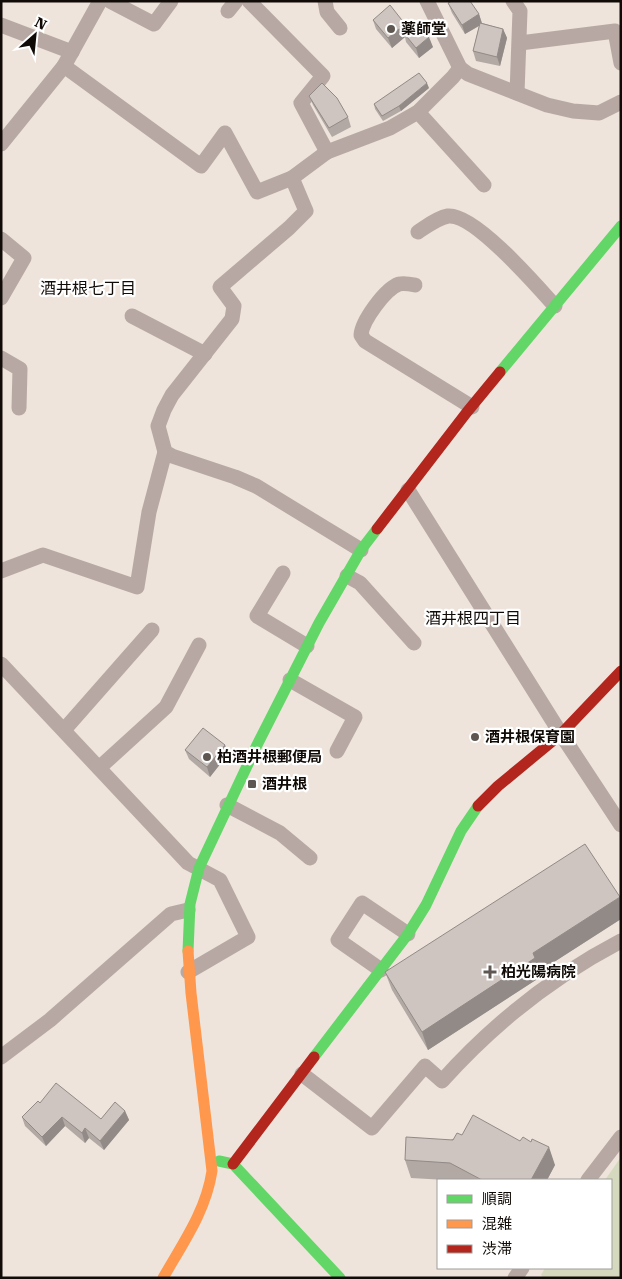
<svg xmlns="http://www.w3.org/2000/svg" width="622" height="1279" font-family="'Roboto Serif','Noto Sans JP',serif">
<rect width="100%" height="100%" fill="#eee4db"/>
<!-- green -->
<polygon fill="#d5dabf" points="621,1157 621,1278 544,1278 541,1275 545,1268 611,1268 611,1180 605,1180"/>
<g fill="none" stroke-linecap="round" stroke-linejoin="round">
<!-- street -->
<g stroke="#b7a8a4" stroke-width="15">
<polyline points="110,1 154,24 171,1"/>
<polyline points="249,1 323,76 301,103 327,152"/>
<polyline points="325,1 327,12 340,28"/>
<polyline points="427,1 460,68 468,74 547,105 573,111 599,113 621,102"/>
<polyline points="513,1 520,11 517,93"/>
<polyline points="228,11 236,1"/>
<polyline points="1,25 72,52"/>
<polyline points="520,43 615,31 621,63"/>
<polyline points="64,66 201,166 225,133 257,192 292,178 327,152 390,128 418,112 453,77 460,68"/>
<polyline points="418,112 484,185"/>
<polyline points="1,144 64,66 100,1"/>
<polyline points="292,178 306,211 289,228 220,287 234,306 232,319 172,395 164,410 158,426 165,452 172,456 235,477 256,486 361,550"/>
<path d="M418,232c9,-6 19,-14 30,-16 26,-3 89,70 107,90"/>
<polyline points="1,239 24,258 1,298"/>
<path d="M415,285c-5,-1 -11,-2 -16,-1 -14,5 -37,37 -38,51l4,6 107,66"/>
<polyline points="132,316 205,354"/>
<polyline points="1,358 20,369 19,408"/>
<polyline points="408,490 561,734 621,825"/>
<polyline points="1,571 43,555 137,587 149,512 165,452"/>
<polyline points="283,573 257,616 307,646"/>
<polyline points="347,576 360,583 414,643"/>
<polyline points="1,664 188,863 220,880 248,937 188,972"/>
<polyline points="290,680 355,717 337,751"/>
<polyline points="64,730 152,630"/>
<polyline points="99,768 166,707 199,645"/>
<polyline points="227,805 280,833 310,858"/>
<polyline points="381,970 338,940 362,903 408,934"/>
<polyline points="1,1057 50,1020 171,914 188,910"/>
<path d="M302,1074l70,54 53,-62 17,15c51,-57 110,-104 179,-140"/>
<polyline points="588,1180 621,1137"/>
<polyline points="515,1278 522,1268"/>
</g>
<!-- fast -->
<g stroke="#63d668" stroke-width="11">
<polyline points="500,372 621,226"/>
<polyline points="188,951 190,904 199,868 256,747 319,623 361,550 377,529"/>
<polyline points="314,1057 408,934 426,905 461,831 478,806"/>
<polyline points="219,1161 233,1164 340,1278"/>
</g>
<!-- slow -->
<path stroke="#ff974d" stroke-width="11" d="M163,1278c20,-35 43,-67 49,-107l-21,-178 -3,-42"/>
<!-- jam -->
<g stroke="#b3261e" stroke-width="11">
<polyline points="377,529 467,412 500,372"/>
<polyline points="478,806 498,786 561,734 621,671"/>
<polyline points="233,1164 314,1057"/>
</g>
</g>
<!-- wall -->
<g fill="#b2a9a5">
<polygon points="448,3 479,14 482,23 503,29 507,38 500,66 476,61 473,51 479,26 465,34 452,13"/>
<polygon points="373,20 405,24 407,29 433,47 419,58 406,42 405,37 392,48 376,29"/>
<polygon points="429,88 401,111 383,121 375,109 374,104"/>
<polygon points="309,96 348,117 351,127 332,137 313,105"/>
<polygon points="225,745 228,754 210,777 189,759 185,750"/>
<polygon points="621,899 621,919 540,971 542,976 428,1050 392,990 385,972"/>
<polygon points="40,1103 101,1119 125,1111 129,1120 104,1150 89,1138 85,1143 65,1126 46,1146 25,1126 22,1117"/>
<polygon points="462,1135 555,1165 547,1180 446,1180 411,1178 405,1160"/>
</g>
<!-- shaded-wall -->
<g fill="#918a86">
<polygon points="479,14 482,24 465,34 462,25"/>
<polygon points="405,24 409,33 403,32 405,37 392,48 388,38"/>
<polygon points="503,29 507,38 500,66 497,57"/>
<polygon points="429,37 433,47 419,58 416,48"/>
<polygon points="427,83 429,88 401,111 399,106"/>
<polygon points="225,745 228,754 210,777 207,767"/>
<polygon points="620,897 621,919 540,971 542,976 428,1050 422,1032 533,953"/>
<polygon points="125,1111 129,1120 104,1150 100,1141"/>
<polygon points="62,1117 65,1126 46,1146 42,1137"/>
<polygon points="85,1128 89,1138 85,1143 82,1133"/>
<polygon points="549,1147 555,1165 547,1180 531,1180"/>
</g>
<!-- building -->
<g fill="#cfc5c0" stroke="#918a86">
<polygon points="452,1 470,1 479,14 462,25 448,3"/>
<polygon points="390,5 405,24 388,38 373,20"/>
<polygon points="417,22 429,37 416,48 403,32"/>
<polygon points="480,23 503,29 497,57 473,51"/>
<polygon points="419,73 427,83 399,106 382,116 374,104"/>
<polygon points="322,83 337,98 348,117 329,128 309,96"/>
<polygon points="203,728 225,745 207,767 185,750"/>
<polygon points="585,844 620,897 533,953 535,958 422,1032 385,972"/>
<polygon points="56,1083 101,1119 115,1102 125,1111 100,1141 85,1128 82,1133 62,1117 42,1137 22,1117 38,1101 40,1103"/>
<polygon points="473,1115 520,1141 523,1137 531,1142 532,1139 549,1147 531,1180 482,1180 450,1163 405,1160 406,1137 453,1140 457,1133 462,1135"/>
</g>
<!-- markers -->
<g fill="#5e5751" stroke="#fff" stroke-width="2">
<circle cx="391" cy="29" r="5"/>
<circle cx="475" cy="737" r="5"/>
<circle cx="207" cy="757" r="5"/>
<rect x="247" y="779" width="10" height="10" rx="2.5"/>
<path d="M487.5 964.5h5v5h5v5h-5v5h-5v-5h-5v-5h5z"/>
</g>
<g text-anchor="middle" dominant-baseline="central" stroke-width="4.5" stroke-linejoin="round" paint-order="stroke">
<!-- poi labels -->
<g font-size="15" font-weight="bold" fill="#100b06" stroke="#fff" text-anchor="start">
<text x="401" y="29">薬師堂</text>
<text x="485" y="737">酒井根保育園</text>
<text x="217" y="757">柏酒井根郵便局</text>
<text x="262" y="784">酒井根</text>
<text x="501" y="972">柏光陽病院</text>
</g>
<!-- neighbourhood labels -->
<g font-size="16" fill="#100b06" stroke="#fff">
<text x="88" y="288">酒井根七丁目</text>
<text x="473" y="618">酒井根四丁目</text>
</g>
</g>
<!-- border -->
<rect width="622" height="1279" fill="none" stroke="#100b06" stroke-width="5"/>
<!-- legend -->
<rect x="437" y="1179" width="175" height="90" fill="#ffffff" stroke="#9f9d9b"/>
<rect x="447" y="1195" width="25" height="8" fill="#63d668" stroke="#9f9d9b"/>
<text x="482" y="1204" font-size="15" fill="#100b06">順調</text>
<rect x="447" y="1220" width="25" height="8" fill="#ff974d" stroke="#9f9d9b"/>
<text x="482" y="1229" font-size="15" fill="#100b06">混雑</text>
<rect x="447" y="1245" width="25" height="8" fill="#b3261e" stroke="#9f9d9b"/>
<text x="482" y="1254" font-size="15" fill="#100b06">渋滞</text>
<!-- north arrow -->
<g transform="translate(35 35) rotate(27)" stroke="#ffffff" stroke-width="4" paint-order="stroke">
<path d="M0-4L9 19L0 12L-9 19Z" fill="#100b06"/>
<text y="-8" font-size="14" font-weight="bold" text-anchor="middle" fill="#100b06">N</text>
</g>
</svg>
